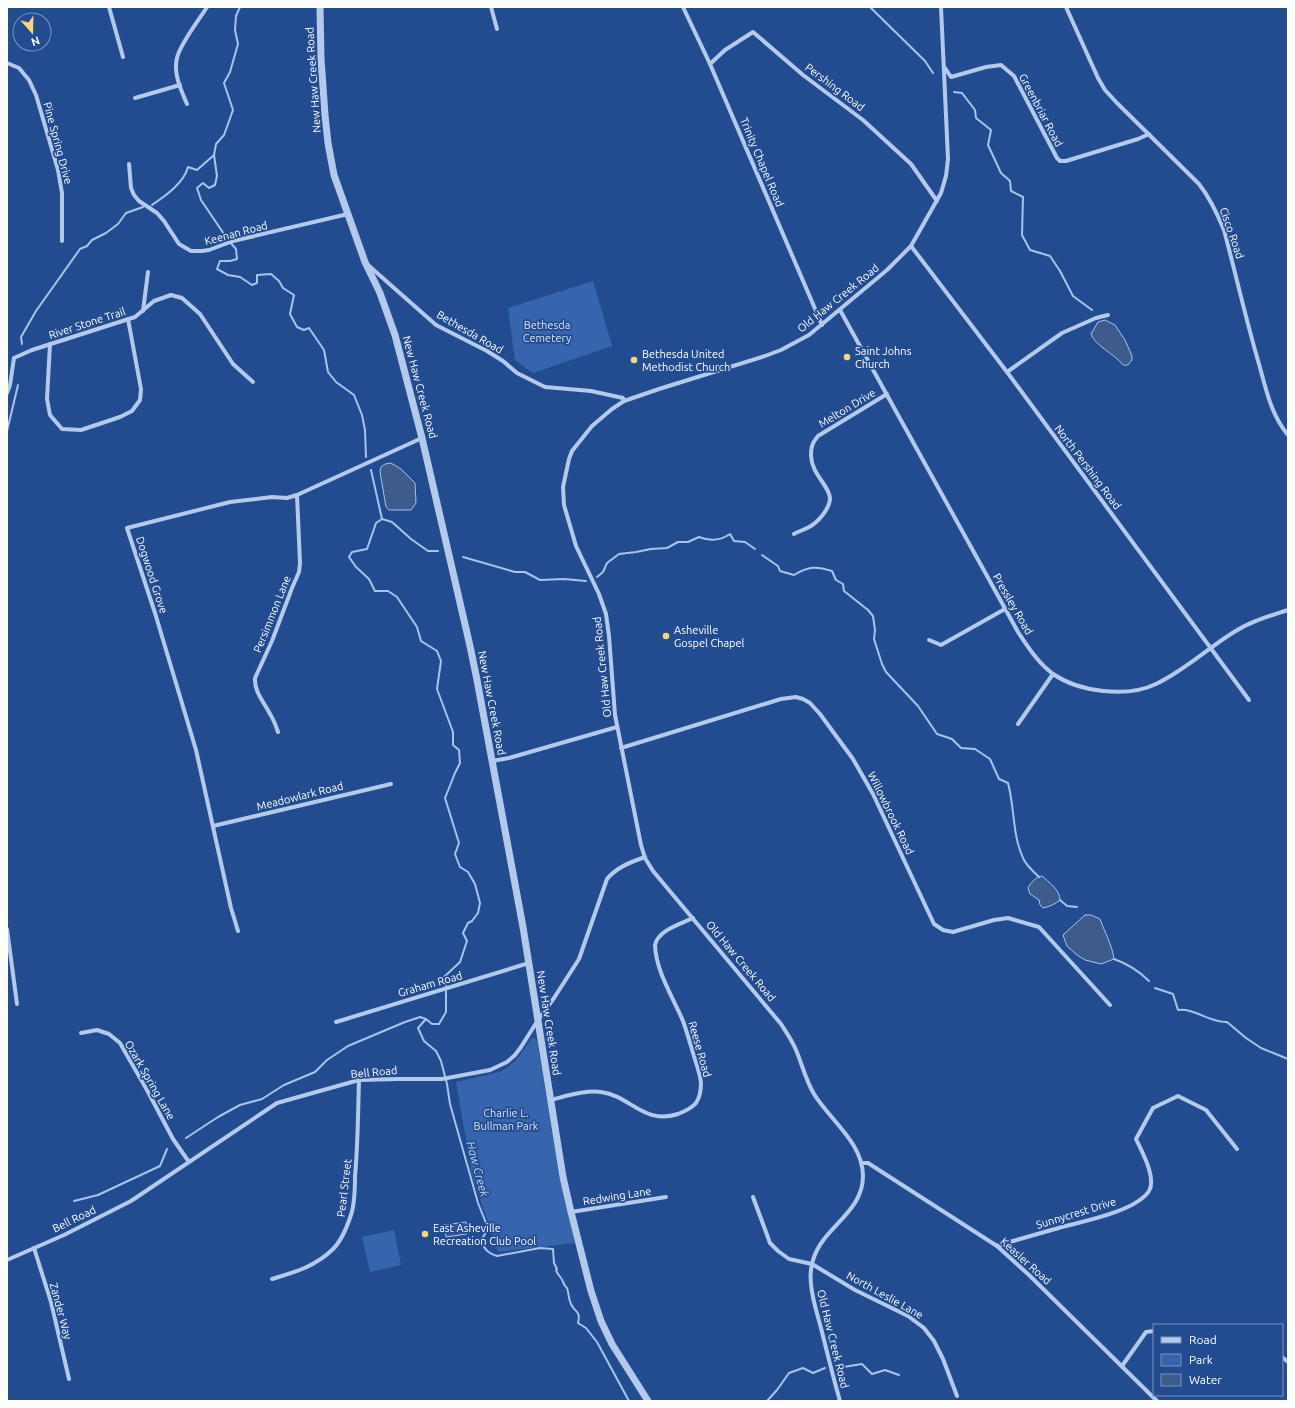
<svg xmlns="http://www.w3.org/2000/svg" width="1295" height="1408" font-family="Ubuntu,sans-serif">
<rect width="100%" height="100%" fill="#234c90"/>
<!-- green -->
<g fill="#3665ad">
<polygon points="593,281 612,346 533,373 515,360 508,308"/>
<path d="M534,1037l3,4 22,134 16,68 -77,9 -26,-77 -16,-93 44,-10c15,-8 22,-19 31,-33z"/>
<polygon points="394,1230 401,1265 370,1272 362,1237"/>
</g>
<!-- water -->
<g fill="#3d5b8c" stroke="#a7c4ed">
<path d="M1105,320l10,5 10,15 7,16v4l-4,5h-5c-8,-11 -28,-19 -32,-31l7,-12z"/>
<polygon points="391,463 401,469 415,483 416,503 411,510 389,510 386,507 380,472 381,467 385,464"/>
<path d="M1042,876c7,6 18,14 18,24 -4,4 -12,7 -17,8l-3,-3 -1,-5 -9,-6 -2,-6c2,-5 8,-11 14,-12z"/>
<path d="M1085,915h6l9,4c5,14 12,26 14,40l-13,5 -16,-4 -8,-5 -10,-9 -4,-11z"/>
<polygon points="466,1222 467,1234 446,1237 444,1225"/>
</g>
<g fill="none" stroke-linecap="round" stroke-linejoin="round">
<!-- stream -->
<g stroke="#a7c4ed" stroke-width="2">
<polyline points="240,7 236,16 235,30 238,44 230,72 224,83 233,110 224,135 216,144 214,155 217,176 215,185 209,188 203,183 197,188 201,200 228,240 236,249 237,259 230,261 220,261 217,269 228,275 240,277 252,285 257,283 257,275 271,274 279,281 283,288 294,295 290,314 297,327 304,330 309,328 324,350 328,372 336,382 354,395 362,415 365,430 366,457"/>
<polyline points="870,7 925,61 933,73"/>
<polyline points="954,92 962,93 975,110 976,118 991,130 988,145 1001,173 1010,181 1011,191 1023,197 1022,235 1030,250 1050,256 1060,271 1073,296 1092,310"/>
<path d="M152,205c13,-9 32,-22 36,-38l9,3 17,-15"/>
<polyline points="22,344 21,337 36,311 80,249 87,246 92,240 106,233 118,224 126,213 143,207"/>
<polyline points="7,431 18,385"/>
<polyline points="371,470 382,519"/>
<polyline points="382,519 392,522 411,539 428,551 438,551"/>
<path d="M762,555l16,11 2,5 14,4c15,-9 22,-9 38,-4l4,9 7,4 1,7 24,19 5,6 2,14 -1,9 8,25 4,8 32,34 19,28 15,5 9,9 14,1 15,10 9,20 9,4c7,26 4,53 16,77 3,6 10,12 15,17"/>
<polyline points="463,557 515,572 525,572 540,580 564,579 586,581"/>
<path d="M597,577l6,-5 4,-9 12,-9 17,-2 15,-3 16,-1 11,-6h10l11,-5c10,4 21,4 31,-3l4,7 11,1 10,7"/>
<polyline points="1060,900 1067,906 1077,907"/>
<path d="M1114,959c14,5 25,12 35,22"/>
<path d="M1155,988l18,6 5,16c17,-2 32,13 49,12l19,16 15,10 27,11"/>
<path d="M426,1019l-8,9 6,13 12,10 5,10 6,23 3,20 28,99 10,25 -7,13c4,9 7,12 16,15l43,-8 13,1 1,14 3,6 -1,1c1,4 3,5 5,8 3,4 2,7 6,10 2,5 1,10 4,16 4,9 10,6 7,19l8,5 11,14 32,59"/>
<polyline points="186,1138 218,1117 240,1105 262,1099 284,1085 315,1072 327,1060 348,1046 405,1022 420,1017 426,1019 432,1024 439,1024 446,1012 446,986 444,977 460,962 467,941 463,933 468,923 472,921 478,913 480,903 475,884 468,872 460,867 455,854 459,843 445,798 455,773 460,763 459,750 453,745 453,732 437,689 441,661 437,651 421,641 417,627 397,597 388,591 375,591 369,579 356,567 349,557 352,552 367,549 376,523 382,519"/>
<polyline points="74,1201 98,1195 160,1166 167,1149"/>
<polyline points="837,1368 862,1364 872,1374 885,1370 899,1375"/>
<polyline points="767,1401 777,1390 789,1373 803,1368 813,1373 825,1368"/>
</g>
<!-- minor -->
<g stroke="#b3caec" stroke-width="4">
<polyline points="109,7 123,57"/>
<polyline points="491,7 497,29"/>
<polyline points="683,7 710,64 822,325"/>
<path d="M1066,7l32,71 7,12 12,13 82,81c11,14 18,29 25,46 12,45 22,90 35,134 7,25 12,51 29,71"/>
<polyline points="7,63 19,68 29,80 36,95 58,170 62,193 62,241"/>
<polyline points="710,64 725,50 753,32 803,75 863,120 911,164 937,201"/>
<polyline points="945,68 951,77 986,67 1001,65 1014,76 1057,158 1060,161 1066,161 1138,139 1149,134"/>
<polyline points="135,98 180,85"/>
<path d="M187,104c-6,-14 -14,-31 -10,-46 3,-14 22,-38 30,-51"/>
<polyline points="129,164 131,188 134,195 139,201 157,213 164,221 179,244 191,251 202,251 209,250 233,241 348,214"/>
<polyline points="911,246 1007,372 1249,700"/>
<polyline points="368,265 436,325 487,351 503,361 517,373 545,387 591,391 623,398 624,401"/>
<path d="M840,310l178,322c10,15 20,31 35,42 26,18 74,24 103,10 28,-13 52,-36 78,-52 17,-11 36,-16 54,-22"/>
<polyline points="143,311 148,272"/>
<polyline points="50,344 47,399 50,415 62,429 81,430 120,417 132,411 140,400 141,389 128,319"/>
<polyline points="1007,372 1062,333 1096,318 1108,315"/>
<polyline points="7,393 10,385 14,358 32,350 135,317 154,301 171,295 182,298 200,314 233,364 253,382"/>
<path d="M794,534c5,-3 12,-5 17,-8 8,-5 19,-18 19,-28 -1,-13 -18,-23 -19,-42 0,-9 1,-13 7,-20l69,-42"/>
<polyline points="929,640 941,645 1005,609"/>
<polyline points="1018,724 1053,674"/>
<path d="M278,732c-2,-6 -4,-12 -8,-18 -6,-12 -16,-22 -15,-36l17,-37 20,-53 7,-16 1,-9 -3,-68"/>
<polyline points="621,748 781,699 796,697 803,699 810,703 820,714 853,759 873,794 934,924 943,930 953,932 994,920 1008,918 1039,927 1110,1005"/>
<polyline points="492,761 509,758 617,727"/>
<polyline points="213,826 391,784"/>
<polyline points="7,929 17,1004"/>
<polyline points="238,931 231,908 196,750 155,613 127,528 230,502 272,497 287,498 297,495 422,438"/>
<polyline points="336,1022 529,963"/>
<polyline points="81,1033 97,1030 109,1034 120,1043 147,1090 173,1139 189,1162"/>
<path d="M550,1100c17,-4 35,-10 51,-8 30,4 42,33 77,22 7,-3 13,-5 18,-11 4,-6 5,-14 5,-20 -1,-10 -5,-20 -8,-30 -3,-10 -6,-21 -10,-32 -10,-24 -27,-49 -28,-76 3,-15 26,-21 38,-27"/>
<polyline points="862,1163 868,1163 997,1246 1029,1275 1157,1401"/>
<polyline points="753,1197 770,1243 778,1251 789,1259 812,1264 855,1290 908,1316 924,1328 934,1341 943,1359 957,1396"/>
<polyline points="571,1212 666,1197"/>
<path d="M997,1246c22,-7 44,-13 65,-19 23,-6 74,-16 87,-36 8,-13 -8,-41 -13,-52l17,-31 25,-12 28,14 31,39"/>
<polyline points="34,1248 51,1302 69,1379"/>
<path d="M7,1260l57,-25 67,-34 146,-98 82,-23 39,-1h44l48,-9 17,-8 8,-7 6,-8 17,-27 16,-22 25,-39 28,-80c10,-12 24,-17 38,-22"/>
<path d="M272,1279c23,-7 42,-12 60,-29 9,-8 15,-23 19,-35 4,-12 4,-27 4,-39 3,-32 3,-64 4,-96"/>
<polyline points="1282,1357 1288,1362"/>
<polyline points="1122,1366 1146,1332 1154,1331"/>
<path d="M840,1401c-7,-24 -13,-49 -19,-73 -4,-15 -9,-30 -10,-44 -1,-9 0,-19 3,-27 11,-31 49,-45 49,-81 0,-33 -33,-56 -49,-82 -8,-13 -12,-30 -18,-44 -4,-10 -10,-18 -15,-26l-128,-153 -8,-13 -4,-13 -26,-130 -6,-79 -3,-22 -7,-20 -23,-48 -12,-41 -1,-18 6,-28 3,-8 20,-25 20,-17 12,-8 35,-12 106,-33 16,-6 28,-15 78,-65 24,-24 30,-53 5,-17 2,-17 -7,-152"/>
</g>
<!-- tertiary -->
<polyline stroke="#b3caec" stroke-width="7" points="320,7 321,59 325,115 328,143 334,175 365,262 380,293 395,335 422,438 470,646 477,680 523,927 563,1177 571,1212 591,1291 601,1321 612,1344 648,1401"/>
</g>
<!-- markers -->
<g fill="#f8d976" stroke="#234c90" stroke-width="1.5">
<circle cx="847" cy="357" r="4"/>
<circle cx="634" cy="360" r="4"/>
<circle cx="666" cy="636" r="4"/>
<circle cx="425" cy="1234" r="4"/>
</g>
<g text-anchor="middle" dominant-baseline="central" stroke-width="3.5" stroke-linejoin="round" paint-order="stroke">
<!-- street labels -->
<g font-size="11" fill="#fff" stroke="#234c90">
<text transform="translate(313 80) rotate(-94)">New Haw Creek Road</text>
<text transform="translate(835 87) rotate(37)">Pershing Road</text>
<text transform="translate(1041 110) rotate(62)">Greenbriar Road</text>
<text transform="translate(58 143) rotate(75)">Pine Spring Drive</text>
<text transform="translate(762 162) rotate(67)">Trinity Chapel Road</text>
<text transform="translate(236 233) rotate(-15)">Keenan Road</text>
<text transform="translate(1232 233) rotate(71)">Cisco Road</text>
<text transform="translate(838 298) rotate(-39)">Old Haw Creek Road</text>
<text transform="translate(87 323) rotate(-18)">River Stone Trail</text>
<text transform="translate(470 332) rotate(30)">Bethesda Road</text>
<text transform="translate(420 387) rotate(75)">New Haw Creek Road</text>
<text transform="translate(847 408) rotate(-31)">Melton Drive</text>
<text transform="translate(1088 467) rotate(53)">North Pershing Road</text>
<text transform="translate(152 575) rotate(72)">Dogwood Grove</text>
<text transform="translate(1013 604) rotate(60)">Pressley Road</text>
<text transform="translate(272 614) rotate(-68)">Persimmon Lane</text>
<text transform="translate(602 667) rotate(-96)">Old Haw Creek Road</text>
<text transform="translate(492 703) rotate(79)">New Haw Creek Road</text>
<text transform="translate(300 796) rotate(-14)">Meadowlark Road</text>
<text transform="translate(891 813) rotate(64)">Willowbrook Road</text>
<text transform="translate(741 961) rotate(50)">Old Haw Creek Road</text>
<text transform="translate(430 984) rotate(-16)">Graham Road</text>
<text transform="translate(549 1023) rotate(81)">New Haw Creek Road</text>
<text transform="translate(700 1049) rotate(74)">Reese Road</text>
<text transform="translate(374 1072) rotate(-5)">Bell Road</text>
<text transform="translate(150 1080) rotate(60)">Ozark Spring Lane</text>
<text transform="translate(344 1188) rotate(-83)">Pearl Street</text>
<text transform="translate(617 1196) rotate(-9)">Redwing Lane</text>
<text transform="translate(1076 1213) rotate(-17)">Sunnycrest Drive</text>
<text transform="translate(74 1219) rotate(-26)">Bell Road</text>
<text transform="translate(1026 1261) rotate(42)">Keasler Road</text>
<text transform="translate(885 1295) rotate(29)">North Leslie Lane</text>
<text transform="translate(61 1311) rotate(75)">Zander Way</text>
<text transform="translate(833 1339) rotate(76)">Old Haw Creek Road</text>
</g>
<!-- park labels -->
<g font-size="11" fill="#d8e5f9" stroke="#234c90">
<text x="547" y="325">Bethesda<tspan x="547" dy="13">Cemetery</tspan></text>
<text x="506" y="1113">Charlie L.<tspan x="506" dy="13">Bullman Park</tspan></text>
</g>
<!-- poi labels -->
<g font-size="11" fill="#fff" stroke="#234c90" text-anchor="start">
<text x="855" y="351">Saint Johns<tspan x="855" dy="13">Church</tspan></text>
<text x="642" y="354">Bethesda United<tspan x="642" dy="13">Methodist Church</tspan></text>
<text x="674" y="630">Asheville<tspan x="674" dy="13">Gospel Chapel</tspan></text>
<text x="433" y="1228">East Asheville<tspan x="433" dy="13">Recreation Club Pool</tspan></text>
</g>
<!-- water labels -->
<g font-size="12" font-style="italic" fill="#bfd4f3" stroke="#234c90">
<text transform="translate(478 1169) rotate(75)">Haw Creek</text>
</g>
</g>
<!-- border -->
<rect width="1295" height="1408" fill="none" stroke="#ffffff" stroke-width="16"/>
<!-- legend -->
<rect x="1153" y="1324" width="130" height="72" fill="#234c90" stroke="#7b94bc"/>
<rect x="1161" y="1337" width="20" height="6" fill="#b3caec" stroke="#7b94bc"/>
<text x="1189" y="1344" font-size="12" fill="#ffffff">Road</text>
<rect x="1161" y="1354" width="20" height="12" fill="#3665ad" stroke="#7b94bc"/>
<text x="1189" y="1364" font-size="12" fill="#ffffff">Park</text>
<rect x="1161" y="1374" width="20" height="12" fill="#3d5b8c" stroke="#7b94bc"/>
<text x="1189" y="1384" font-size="12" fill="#ffffff">Water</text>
<!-- north arrow -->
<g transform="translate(32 32) rotate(160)"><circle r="19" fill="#234c90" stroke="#7b94bc"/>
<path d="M0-3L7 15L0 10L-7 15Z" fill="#f8d976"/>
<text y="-6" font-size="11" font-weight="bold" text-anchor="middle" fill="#ffffff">N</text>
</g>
</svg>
